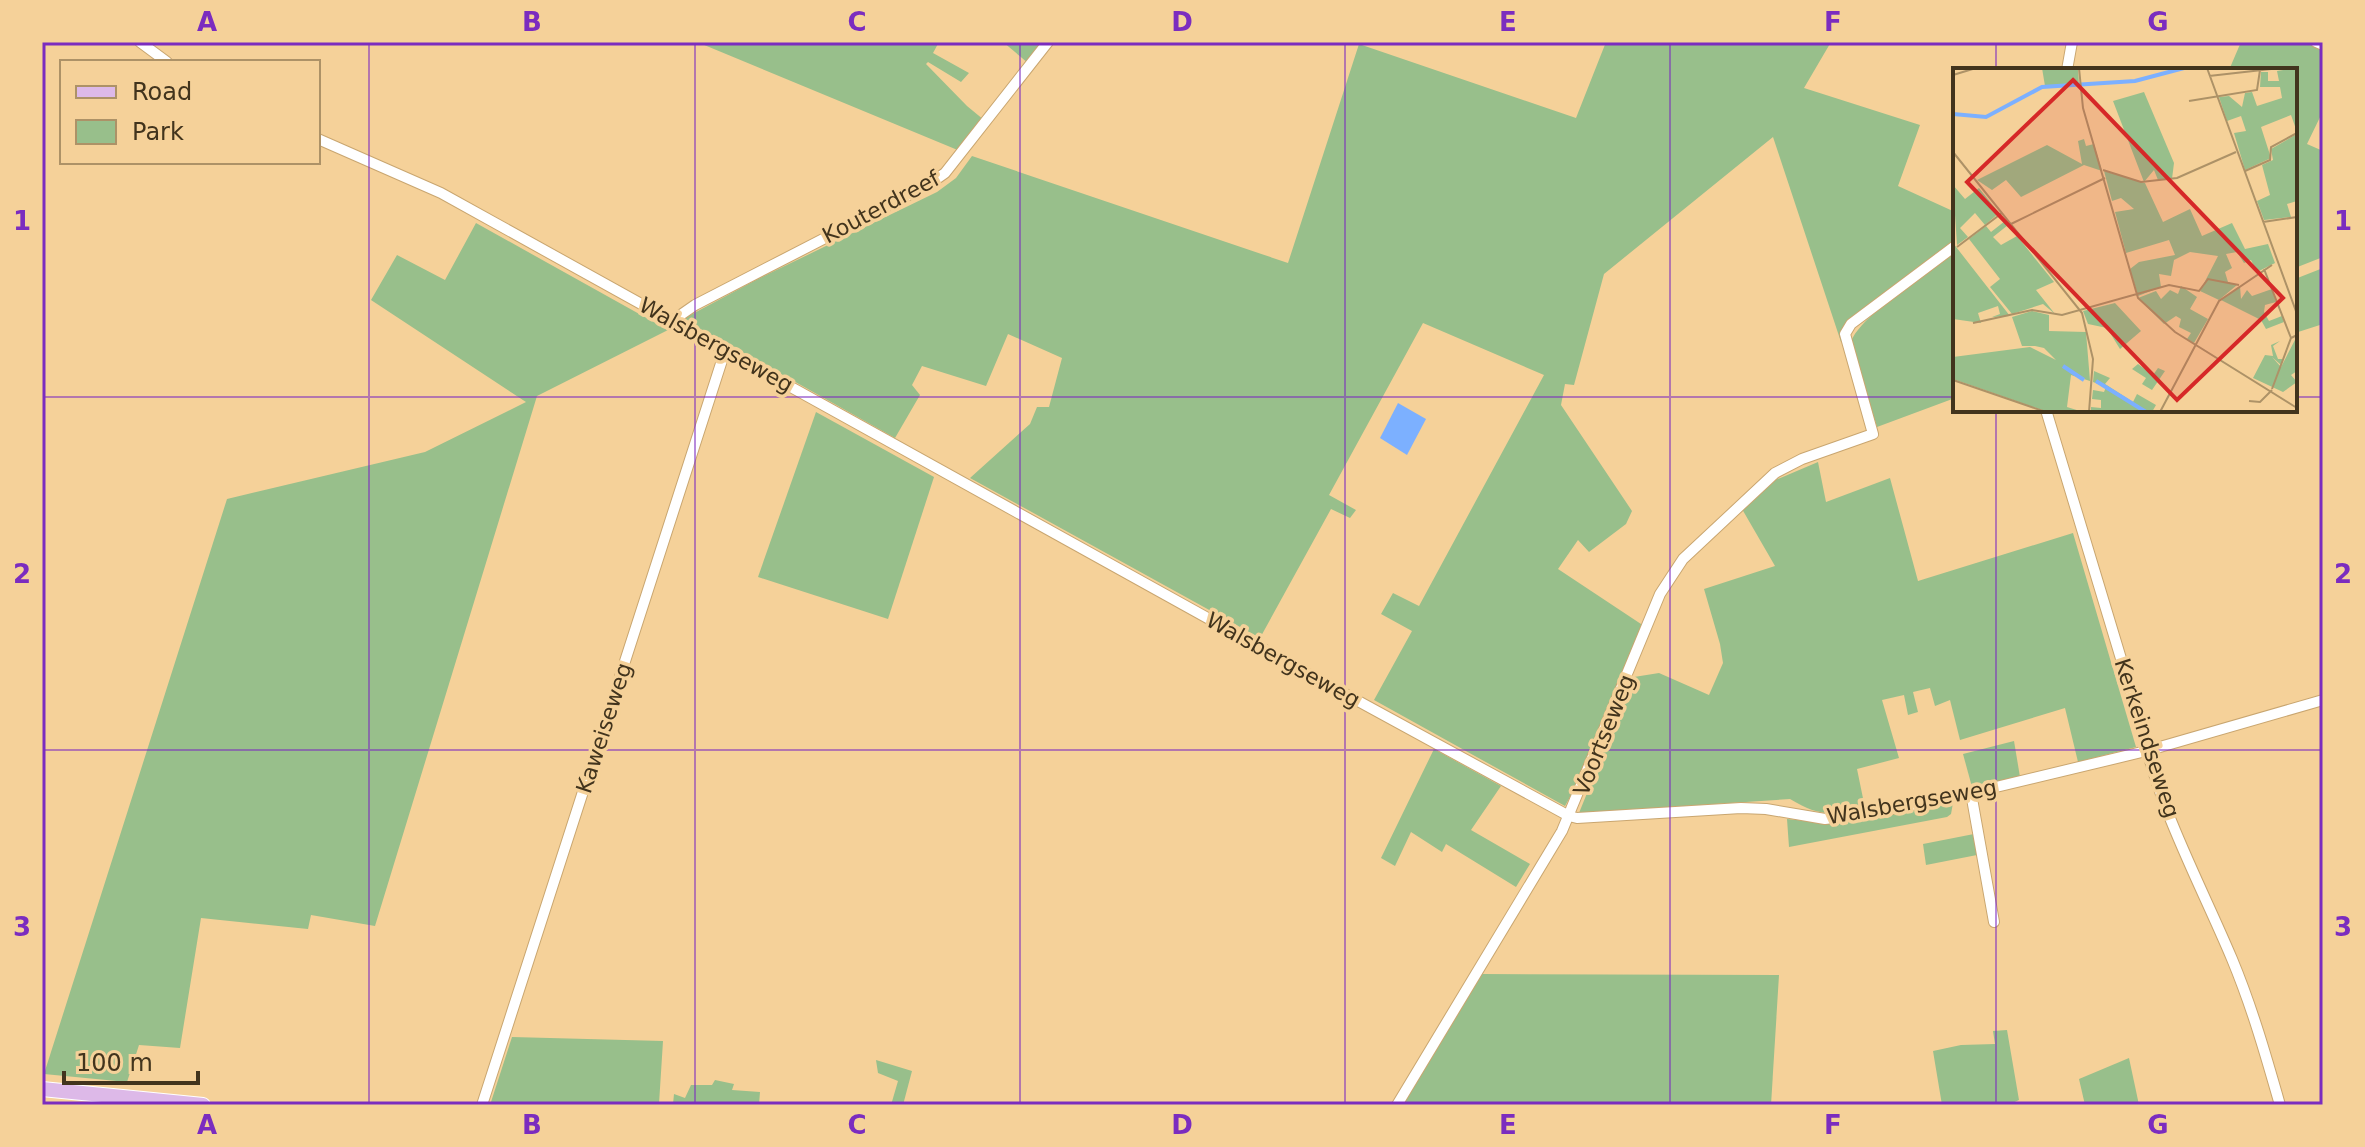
<svg xmlns="http://www.w3.org/2000/svg" width="2365" height="1147" font-family="'DejaVu Sans',sans-serif">
<rect width="100%" height="100%" fill="#f5d199"/>
<!-- green -->
<g fill="#98bf8b">
<polygon points="697,42 939,42 933,53 969,73 961,82 928,62 926,64 967,106 984,120 960,151"/>
<polygon points="1003,42 1044,42 1028,63"/>
<polygon points="1606,42 1831,42 1804,88 1920,125 1898,186 1955,212 1955,241 1843,334 1841,342 1773,137 1604,274 1574,385 1565,384 1561,405 1632,511 1626,524 1589,552 1578,540 1558,569 1644,626 1581,777 1565,806 1374,700 1412,631 1381,614 1393,593 1419,606 1544,375 1423,323 1329,495 1356,510 1350,518 1331,509 1260,638 970,478 1030,424 1037,407 1049,407 1062,358 1008,334 986,386 922,366 912,385 920,395 895,438 683,319 756,280 937,192 956,178 972,156 1288,263 1359,44 1576,118"/>
<polygon points="2241,42 2307,42 2323,49 2323,111 2307,144 2323,151 2323,257 2295,268 2295,70 2229,70"/>
<polygon points="476,223 668,330 537,396 375,926 311,915 308,929 201,918 180,1048 139,1045 127,1082 44,1074 227,499 425,452 526,402 371,300 397,255 445,280"/>
<path d="M1955,252v146l-78,29 -26,-84c4,-23 81,-74 104,-91z"/>
<polygon points="2323,268 2323,324 2295,333 2295,279"/>
<polygon points="816,412 934,477 888,619 758,577"/>
<path d="M1818,462l8,40 64,-24 28,103 155,-48 63,214 -58,15 -13,-54 -105,32 -10,-40 -15,6 -5,-18 -17,4 5,20 -10,3 -4,-20 -22,5 17,58 -42,11 8,39c-34,7 -45,9 -75,-9l-211,14 55,-136 25,-4 50,22 14,-32 -3,-19 -16,-55 71,-23 -33,-57 31,-28z"/>
<polygon points="2014,741 2020,777 1972,787 1963,754"/>
<polygon points="1434,749 1501,786 1471,830 1530,864 1516,887 1446,844 1442,852 1411,832 1395,866 1381,858"/>
<polygon points="1953,803 1951,814 1947,817 1789,847 1787,819 1836,824"/>
<polygon points="1974,834 1977,855 1926,865 1923,844"/>
<polygon points="1482,974 1779,975 1771,1105 1401,1105"/>
<polygon points="2007,1030 2019,1100 2008,1105 1942,1105 1933,1051 1961,1045 1995,1044 1993,1031"/>
<polygon points="512,1037 663,1041 659,1104 673,1104 674,1094 685,1098 691,1085 712,1085 715,1080 734,1084 732,1090 760,1092 759,1105 490,1105"/>
<polygon points="2129,1058 2139,1105 2085,1105 2079,1079"/>
<polygon points="876,1060 912,1071 903,1105 891,1105 898,1081 878,1073"/>
</g>
<!-- water -->
<polygon fill="#7cb0ff" points="1398,403 1426,419 1407,455 1380,438"/>
<g fill="none" stroke-linecap="round" stroke-linejoin="round">
<!-- stream -->
<polyline stroke="#7cb0ff" stroke-width="3" points="42,46 45,42"/>
<!-- minor casing -->
<g stroke="#c9a670" stroke-width="12">
<g id="minor">
<polyline points="140,42 167,62"/>
<polyline points="2316,42 2323,45"/>
<polyline points="2067,70 2072,42"/>
<polyline points="318,139 441,193 1303,671 1569,816 1577,818 1741,808 1766,809 1825,819 1871,813 1971,793 2146,751 2323,700"/>
<polyline points="672,321 695,305 928,185 945,173 1048,42"/>
<path d="M2046,410l95,315c17,82 59,158 91,234 20,48 34,97 48,146"/>
<polyline points="1971,793 1994,922"/>
<polyline points="482,1105 725,351"/>
<polyline points="1397,1105 1562,831 1660,594 1683,559 1775,473 1802,459 1873,434 1845,334 1851,324 1955,246"/>
</g>
</g>
<!-- major casing -->
<g stroke="#fff" stroke-width="16">
<polyline id="major" points="42,1089 203,1105"/>
</g>
<!-- minor -->
<use href="#minor" stroke="#fff" stroke-width="10"/>
<!-- major -->
<use href="#major" stroke="#ddb9e8" stroke-width="14"/>
</g>
<!-- grid -->
<path fill="none" stroke="#7b2cbf" stroke-width="2" stroke-opacity="0.55" d="M369,42v1063M695,42v1063M1020,42v1063M1345,42v1063M1670,42v1063M1996,42v28M42,397h1913M2295,397h28M1996,410v695M42,750h2281"/>
<g text-anchor="middle" dominant-baseline="central" stroke-width="7" stroke-linejoin="round" paint-order="stroke">
<!-- street labels -->
<g font-size="22" fill="#42341d" stroke="#f5d199">
<text transform="translate(881 207) rotate(-28)">Kouterdreef</text>
<text transform="translate(716 345) rotate(29)">Walsbergseweg</text>
<text transform="translate(1283 660) rotate(29)">Walsbergseweg</text>
<text transform="translate(604 728) rotate(-72)">Kaweiseweg</text>
<text transform="translate(1604 735) rotate(-68)">Voortseweg</text>
<text transform="translate(2147 738) rotate(72)">Kerkeindseweg</text>
<text transform="translate(1912 802) rotate(-10)">Walsbergseweg</text>
</g>
</g>
<!-- overview -->
<g transform="translate(1953 68)">
<rect width="344" height="344" fill="#f5d199"/>
<path d="M89,0h36l1,18h-34zM344,0v64l-6,-17 -30,12 10,31 -26,12 -11,-37 12,-2 -5,-15 -14,5 -8,-24 10,-1 13,11 3,-14 7,-1 5,14 25,-8 -2,-11h-20l1,-15h7v9h11l-2,-10zM191,24l30,71 -2,16 -14,1 -4,-10 -10,12 -31,-81zM344,66v67l-10,3 4,13 -27,3 -7,-19 13,-6 -8,-30 11,-5 -2,-11zM131,71l2,7 8,-2 8,27 -18,-6 -63,32 -15,-17 -14,10 -15,-10 70,-35 35,19 -4,-23zM151,103l41,12 18,39 27,-13 12,27 30,-13 13,26 23,-5 7,19 -18,9 -6,-12 -7,3 -7,-11 -11,2 6,14 -7,4 3,10 9,3 -18,15 -19,-9 18,-35 -28,-4 -16,8 -3,16 -12,-2 2,13 -23,9 -8,-27 9,-7 36,-7 -6,-15 -43,13 -11,-41 19,-3 -13,-11 -9,3zM0,117l12,14 14,-11 20,25 -14,12 -10,-12 -15,15 8,9 -11,8zM52,153l3,4 -15,12 8,8 16,-9 37,46 -18,8 19,24 -12,-10 -31,10 -22,-27 10,-8 -31,-40 17,-13 5,6zM0,175l57,73 -18,1 8,-3 -2,-8 -20,7 3,10 -28,-4zM228,218l16,11 -7,12 18,10 -14,24 -7,-4 4,-6 -12,-6 2,-8 -5,-3 -12,8 -26,-26 18,-7 5,8 9,-9 8,4zM287,218l1,13 6,-9 5,6 20,-7 4,13 -11,3 -1,7 5,9 13,-5 2,6 -18,7 -5,-9 -40,-20zM162,235l26,28 -21,18 -13,-21 -19,-4 -5,-13zM79,243l17,4v16l37,1 4,49 -19,-6 -4,32 16,5h-35l-95,-33v-22l77,-10 26,13 -12,-12 -9,-2h-13l-10,-29zM344,268v35l-6,4 6,7 -14,10 -30,-14 12,-23 8,1 -2,-11 9,-4 -7,5 5,13h5l-2,6 -9,-8 9,10zM185,296l15,11 5,-7 7,3 -13,19 -10,-6 4,-6 -14,-9zM141,303l16,7 -5,6 28,18 4,-8 19,11 -4,7h-61v-5l10,1v-8l-9,-1 1,-9 11,2 2,-5 -13,-5z" fill="#98bf8b"/>
<path fill="none" stroke="#7cb0ff" stroke-width="4" d="M0,46l33,3 56,-30 93,-6 49,-13M110,298l21,14M143,313l50,31"/>
<path fill="none" stroke="#ad9267" stroke-width="2" d="M126,0l4,40 55,190 37,34 122,76M254,0l90,246M0,7l23,-7M256,8l71,-8M236,33l68,-11 3,-20M0,84l129,161 11,46 -4,53M150,102l38,12 36,-4 59,-26M292,103l25,-11 1,-13 26,-14M310,154l34,-5M58,156l94,-46M4,179l45,-34M311,201l27,69M20,255l59,-13 30,5 107,-30 30,6 9,-12 31,6M0,312l93,32M319,321l19,-51 6,-3M296,333l11,1 12,-12M207,344l59,-111 53,-36"/>
<path fill="#d62828" fill-opacity="0.15" stroke="#d62828" stroke-width="4" d="M120,12l210,218 -106,102 -210,-218z"/>
<rect width="344" height="344" fill="none" stroke="#42341d" stroke-width="4"/>
</g>
<!-- border -->
<rect width="2365" height="1147" fill="none" stroke="#f5d199" stroke-width="88"/>
<!-- legend -->
<rect x="60" y="60" width="260" height="104" fill="#f5d199" stroke="#ad9267" stroke-width="2"/>
<rect x="76" y="86" width="40" height="12" fill="#ddb9e8" stroke="#ad9267" stroke-width="2"/>
<text x="132" y="100" font-size="24" fill="#42341d">Road</text>
<rect x="76" y="120" width="40" height="24" fill="#98bf8b" stroke="#ad9267" stroke-width="2"/>
<text x="132" y="140" font-size="24" fill="#42341d">Park</text>
<!-- scale -->
<path d="M64 1071v12h134v-12" fill="none" stroke="#42341d" stroke-width="4"/>
<text x="76" y="1071" font-size="24" fill="#42341d" stroke="#f5d199" stroke-width="6" paint-order="stroke">100 m</text>
<rect x="44" y="44" width="2277" height="1059" fill="none" stroke="#7b2cbf" stroke-width="3"/>
<g font-size="26" text-anchor="middle" font-weight="bold" fill="#7b2cbf">
<text x="207" y="31">A</text>
<text x="532" y="31">B</text>
<text x="857" y="31">C</text>
<text x="1182" y="31">D</text>
<text x="1508" y="31">E</text>
<text x="1833" y="31">F</text>
<text x="2158" y="31">G</text>
<text x="22" y="230">1</text>
<text x="2343" y="230">1</text>
<text x="22" y="583">2</text>
<text x="2343" y="583">2</text>
<text x="22" y="936">3</text>
<text x="2343" y="936">3</text>
<text x="207" y="1134">A</text>
<text x="532" y="1134">B</text>
<text x="857" y="1134">C</text>
<text x="1182" y="1134">D</text>
<text x="1508" y="1134">E</text>
<text x="1833" y="1134">F</text>
<text x="2158" y="1134">G</text>
</g>
</svg>
